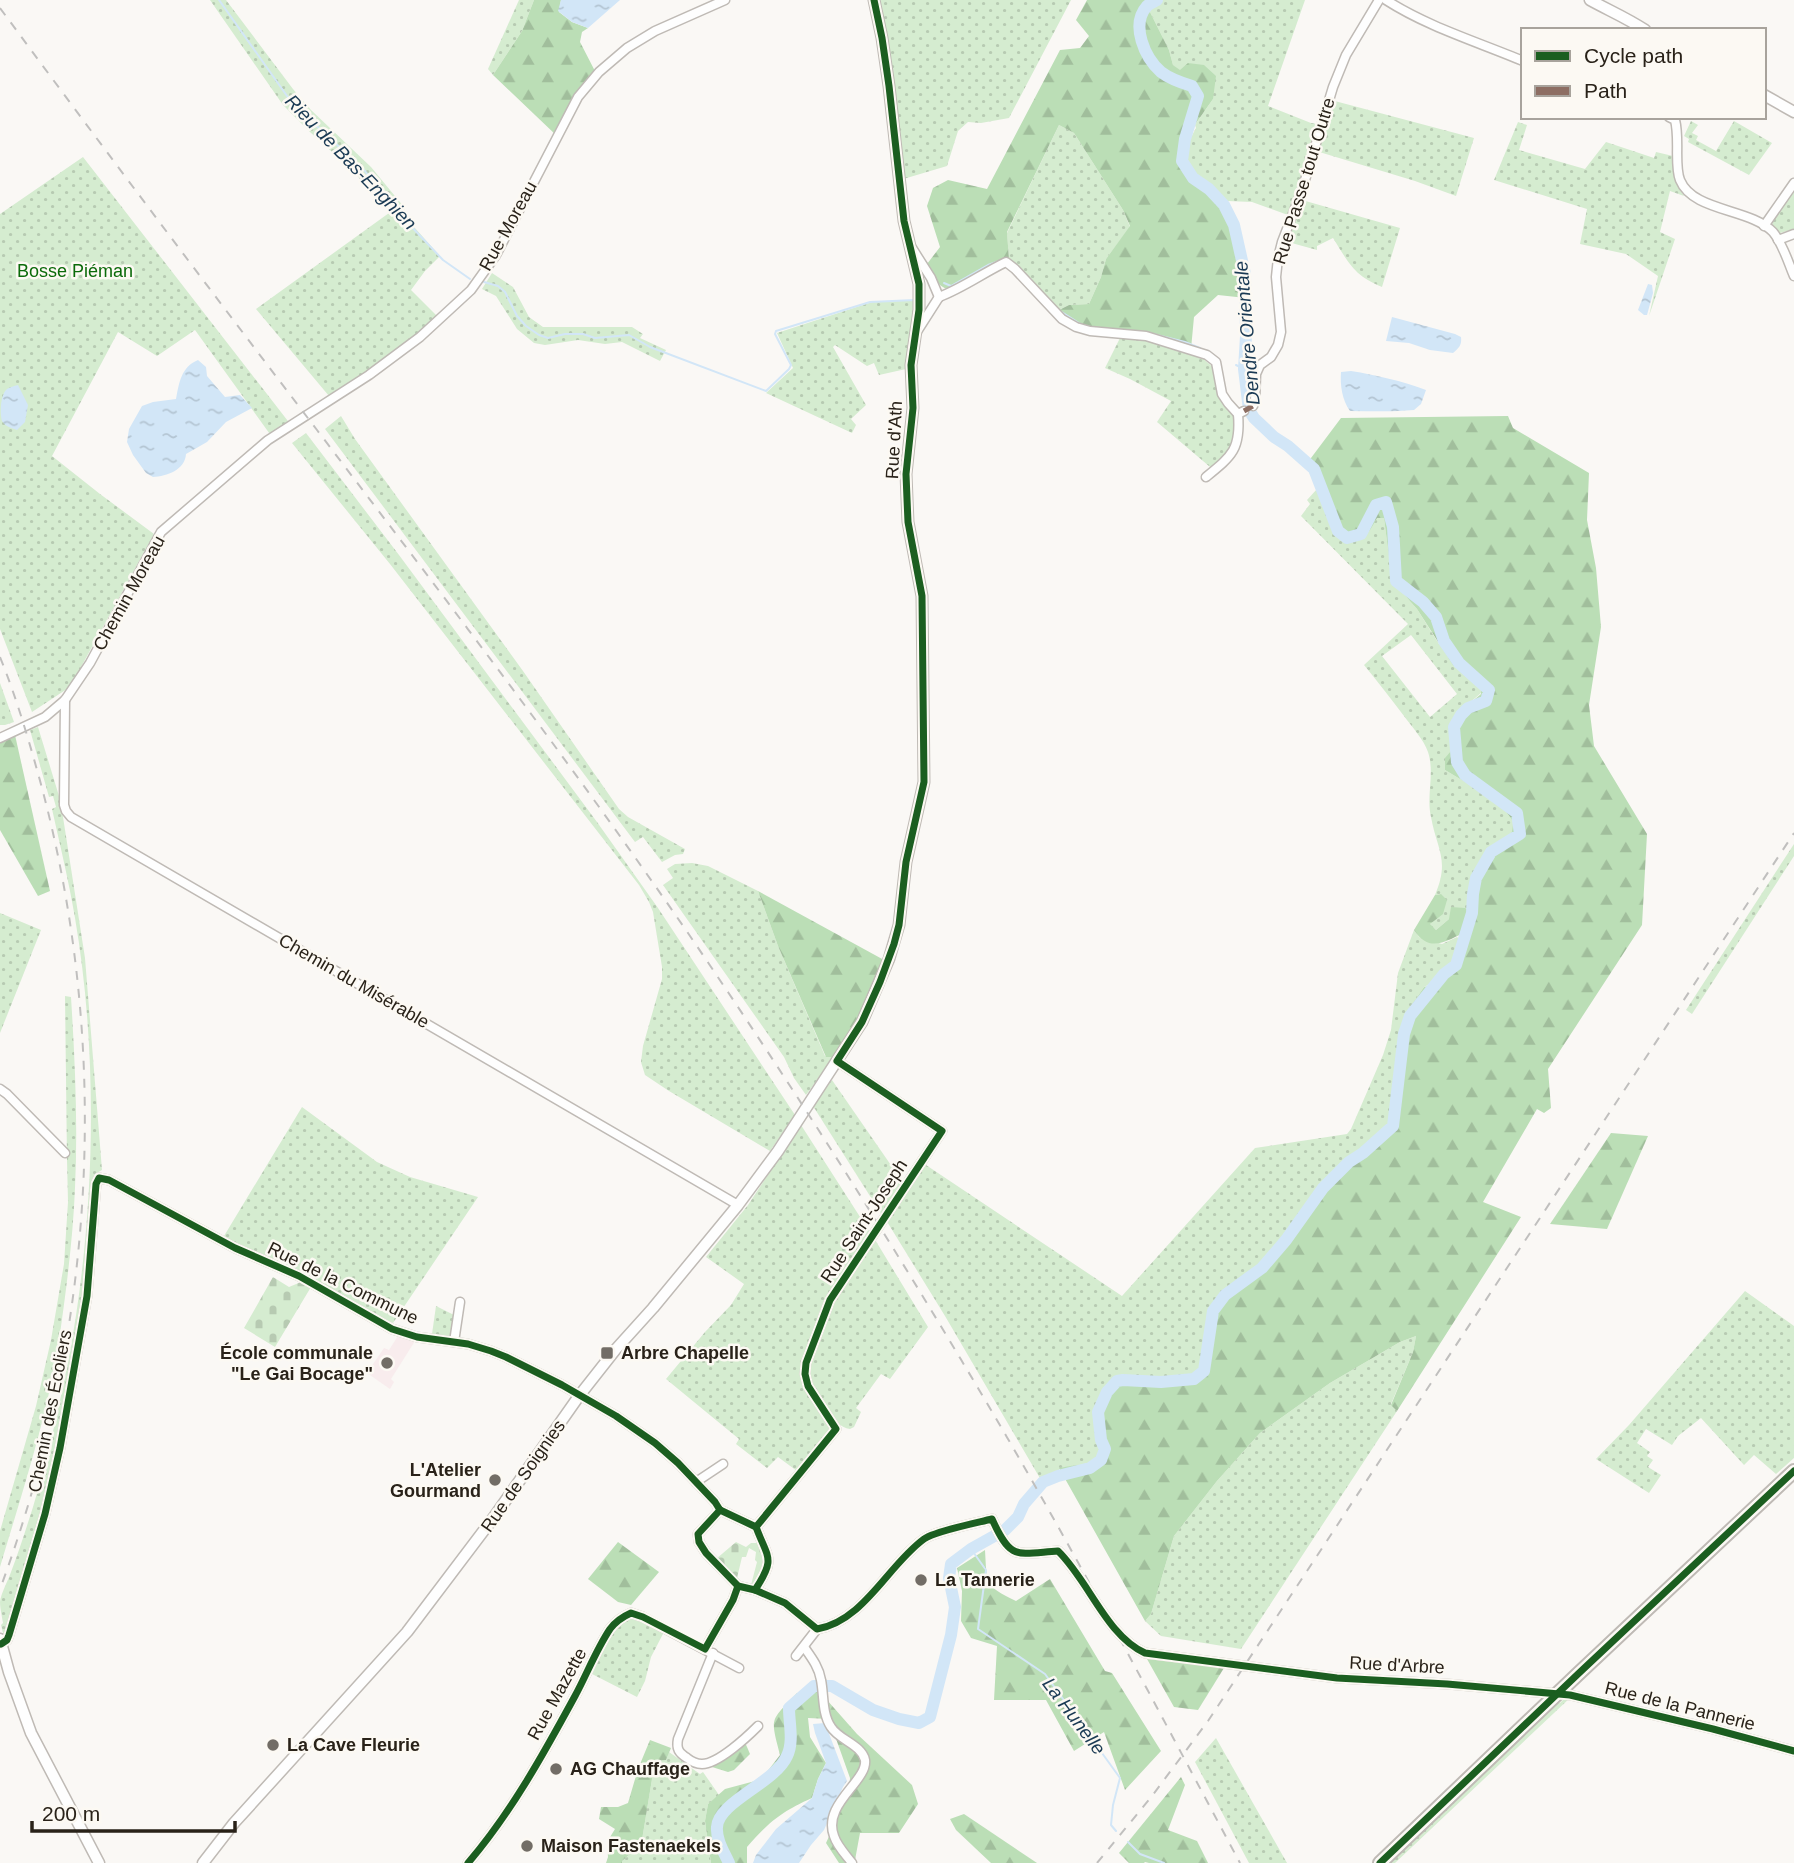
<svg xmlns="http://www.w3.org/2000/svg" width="1794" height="1863" font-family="Helvetica,sans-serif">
<defs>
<pattern id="grass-dots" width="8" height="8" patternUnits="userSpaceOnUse" patternTransform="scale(1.75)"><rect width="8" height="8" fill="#d5ecd0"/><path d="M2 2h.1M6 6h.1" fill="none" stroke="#b7cab2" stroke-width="1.8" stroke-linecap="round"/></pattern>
<pattern id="forest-firs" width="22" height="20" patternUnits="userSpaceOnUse" patternTransform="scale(1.75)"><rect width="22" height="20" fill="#bbdeb6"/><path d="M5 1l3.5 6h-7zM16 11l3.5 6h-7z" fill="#a1be9c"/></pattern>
<pattern id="cemetery-stones" width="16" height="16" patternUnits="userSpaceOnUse" patternTransform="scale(1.75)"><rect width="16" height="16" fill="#d5ecd0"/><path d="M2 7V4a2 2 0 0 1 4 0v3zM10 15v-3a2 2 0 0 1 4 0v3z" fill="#b7cab2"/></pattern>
<pattern id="water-ripples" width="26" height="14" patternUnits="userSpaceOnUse" patternTransform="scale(1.75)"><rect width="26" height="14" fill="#d2e6f7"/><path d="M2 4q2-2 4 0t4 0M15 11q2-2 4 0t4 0" fill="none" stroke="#b4c5d3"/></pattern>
</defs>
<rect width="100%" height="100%" fill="#faf8f5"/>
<!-- education -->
<polygon fill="#f8eced" points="398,1336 415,1341 391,1379 394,1382 390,1389 367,1373 384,1348 389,1350"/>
<!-- grass -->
<g fill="url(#grass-dots)" fill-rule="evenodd">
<polygon points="210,0 226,0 293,89 311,110 371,167 404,207 406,218 440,256 425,271 411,290 440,319 369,375 329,396 256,309 389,213 354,172 310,132 283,105"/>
<polygon points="519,0 534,0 522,31 493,75 488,69"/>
<polygon points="874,0 1071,0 1009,118 981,123 968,122 958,131 947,166 900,180"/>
<polygon points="1157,0 1305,0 1268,106 1311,123 1318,124 1298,189 1288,215 1252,202 1227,201 1193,176 1184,160 1189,141 1196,128 1195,125 1213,99 1173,65 1169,50 1147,6"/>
<polygon points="1331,100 1474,138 1456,196 1415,181 1316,151"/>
<polygon points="1691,121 1698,125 1692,133 1698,136 1696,140 1716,151 1734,121 1772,143 1749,175 1688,142 1689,139 1684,136"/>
<polygon points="1518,122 1527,125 1519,150 1585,169 1606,142 1654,158 1656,152 1673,156 1676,183 1684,196 1670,191 1660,232 1675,239 1649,316 1658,276 1626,254 1580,244 1587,209 1494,180"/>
<polygon points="1059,125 1074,133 1123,210 1130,227 1106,259 1101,277 1089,304 1069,305 1059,310 1014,262 1009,259 1007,233"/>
<polygon points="83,157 291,425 272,437 195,330 157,356 118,332 52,456 100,494 154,534 70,687 32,712 0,629 0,214"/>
<polygon points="1794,187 1794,229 1780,233 1773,227 1772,220"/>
<path d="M1302,200l98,28 -18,59c-29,-12 -33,-24 -49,-49l-16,8v4l-29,-8z"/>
<polygon points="492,273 513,287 529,317 543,327 632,327 643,334 640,338 666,350 660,361 622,342 605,344 578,340 545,345 534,343 517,329 496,296 482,289"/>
<polygon points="875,301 916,301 906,369 879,375 874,363 867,366 835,345 833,347 866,405 851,419 856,425 852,433 766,393 793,368 777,333"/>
<path d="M1120,338l22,1 48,14 10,3 14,12c3,24 5,31 23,48l1,30 -22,26 -59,-50 14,-21 -41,-22 -25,-11z"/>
<polygon points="341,416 355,439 523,671 619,809 628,817 685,849 683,854 675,855 662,862 643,837 635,842 325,429"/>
<polygon points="306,433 399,555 597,822 658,908 795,1115 770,1151 669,1091 645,1075 641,1062 643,1046 662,979 662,967 653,912 649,902 639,885 390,564 292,443"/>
<path d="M1314,467l22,64 44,-14 4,1 8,63 25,28 22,35 42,44v5l-28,24 -4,9 3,26 -7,18 55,33 13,17 -1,11 -34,50 -3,35 -26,3 -13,11 -6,-5 11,-31 -6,1c15,-35 2,-45 -4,-78 -5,-21 4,-44 -3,-65 -4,-12 -16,-25 -24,-36 -13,-17 -26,-34 -40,-51l44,-41 -107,-108 9,-12 -3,-4 10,-11 -1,-5 -7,-12zM1411,635l46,59 -27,23 -48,-61z"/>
<polygon points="0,683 14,722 5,725 0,725"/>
<path d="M38,727l21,69 4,21 22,141 17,212 -7,4 -5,77 -18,128 -29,133 -36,121h-4l-2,-8 2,-2c-1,-6 -3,-15 -3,-21 1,-9 8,-21 11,-30 8,-21 15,-43 22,-65 15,-50 26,-100 36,-150 26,-139 30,-299 6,-439 -6,-36 -15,-73 -23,-109l4,-2 -3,-11 -4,1 -19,-67z"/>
<polygon points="1794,844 1794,856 1692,1014 1686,1010"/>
<polygon points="692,863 708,866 758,891 778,946 825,1056 834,1057 806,1095 794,1078 784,1057 663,885 673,878 667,869 675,864"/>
<polygon points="0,913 41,930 0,1033"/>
<polygon points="1414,930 1419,937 1442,944 1457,937 1461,940 1455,962 1432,983 1424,987 1409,1009 1402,1036 1396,1070 1391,1125 1348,1161 1322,1187 1262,1267 1224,1294 1212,1311 1203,1370 1194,1378 1161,1381 1123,1377 1111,1381 1095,1414 1094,1425 1103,1449 1100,1459 1087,1467 1076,1465 1059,1469 1061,1472 1041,1480 945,1316 886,1220 923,1163 1122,1296 1255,1148 1347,1134 1351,1129 1383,1055 1391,1030 1398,973"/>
<path d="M65,996l6,1c4,64 7,128 4,191 -2,51 -9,103 -16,153 -12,77 -37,152 -59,226v-36l36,-125 15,-66 13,-76 4,-62 -1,-42z"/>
<polygon points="832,1080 904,1184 882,1215 813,1106"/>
<polygon points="302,1107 377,1162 410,1177 478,1197 393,1323 341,1300 221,1241"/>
<polygon points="801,1125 871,1234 830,1295 802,1372 829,1422 830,1430 828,1435 797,1471 778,1457 767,1468 736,1444 739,1439 666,1379 705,1332 731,1305 744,1284 706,1257 748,1205"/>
<path d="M874,1238l54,89 -38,52 -9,-5 -25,34 5,4 -7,15 -4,2c-19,-3 -31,-32 -41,-47l-2,-7 3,-16 20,-54z"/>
<polygon points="1745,1291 1794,1326 1794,1458 1776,1474 1754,1455 1744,1465 1701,1418 1678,1436 1672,1445 1646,1429 1637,1443 1650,1452 1647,1456 1653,1460 1648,1467 1661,1475 1649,1493 1596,1459 1629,1425"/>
<polygon points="436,1306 454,1315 450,1337 432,1334"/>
<polygon points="1416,1336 1413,1352 1391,1404 1397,1411 1241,1649 1161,1636 1145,1621 1151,1614 1174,1536 1217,1481 1260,1433 1330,1383 1400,1342"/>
<polygon points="634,1616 664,1632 651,1657 645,1681 637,1697 592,1674 609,1638 624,1620 626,1617"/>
<polygon points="1567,1696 1571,1697 1395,1863 1387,1863 1557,1702 1560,1703"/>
<polygon points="1216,1738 1287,1863 1249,1863 1195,1762"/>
<polygon points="669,1752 700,1774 703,1772 719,1795 708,1804 705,1821 711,1863 622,1863 622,1861 636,1849 642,1840 655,1761 666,1760"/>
</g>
<!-- forest -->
<g fill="url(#forest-firs)">
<polygon points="534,0 561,0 559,12 572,22 588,28 582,32 580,42 597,75 557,136 493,75 522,31"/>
<path d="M1087,0h70l-10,6 22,44 4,15 7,5 8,-7 16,2 12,11 -3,23 -28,40 -3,22c4,6 7,14 12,18 10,9 19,13 28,25 17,22 23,67 24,94l-28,-3 -24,22 -3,32 -27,-9 -74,-9 -35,-19 14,-7 20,-1 12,-27 5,-18 24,-33 -7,-16 -49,-77 -15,-8 -52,107 2,27 -57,31c-15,-2 -19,-14 -25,-26l13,-17 -13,-41 6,-18 15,-8 39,9 73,-139 20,-2 9,-12 -13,-16z"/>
<path d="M1508,416l5,12 76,45 -2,47 9,48 5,59 -12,78 5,41 53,88 -5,91 -94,144 3,39 -7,5 -7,-4 -54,93 38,15 -124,194 -6,-6 22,-53 3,-16 -16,6 -70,41 -70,50 -43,48 -43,55 -23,78 -6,7 -86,-153 17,-3 14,3 11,-8 4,-11 -11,-24 1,-11 12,-26 20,-7 32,3 35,-5 10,-9 9,-59 12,-16 37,-27 24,-28 37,-52 26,-26 14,-9 30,-27 6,-64 10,-53 15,-22 8,-2 24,-20 6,-21 7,-13c-20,7 -38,25 -55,-1l21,-35 6,-1 6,6 -4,14 -13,10 6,6 13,-11 2,-12 14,1 10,7 3,-34 34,-50 1,-10 -13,-18 -55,-33v-12l6,-7 -2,-25 4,-9 28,-23v-6l-28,-23 -36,-56 -25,-28 -8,-63h-7c-10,19 -22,35 -41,13l-22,-63 -6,-6 33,-44z"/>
<polygon points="15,735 50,891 38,896 0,830 0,743"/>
<polygon points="758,891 884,960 858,1021 834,1057 826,1057 778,946"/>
<polygon points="1611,1133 1648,1136 1607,1229 1550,1224"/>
<polygon points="618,1542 659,1572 631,1605 618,1602 588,1579"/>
<path d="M985,1550c2,33 -1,36 31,51l34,-22 55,92 7,2 49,78 -36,39 -21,-58 -30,19 -28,-51h-52l3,-54 -26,-8 -10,-17 1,-30 -5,-23z"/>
<polygon points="1147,1659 1224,1668 1198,1710 1174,1707"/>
<path d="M819,1691l38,43 55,51 6,19 -19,29h-39l-5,27 2,3h-18l-13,-20 23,-50 1,-15 -21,-59 -21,-1 2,19 16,26 -8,16 -6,19c-31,14 -42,23 -65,49v16h-36l-6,-42 3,-17 17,-15 30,-8 8,-4 17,-22c-10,-39 -10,-33 17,-62z"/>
<polygon points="650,1740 671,1748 666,1760 655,1761 642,1840 636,1849 622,1861 622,1863 606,1863 608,1857 607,1842 615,1829 599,1819 601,1807 618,1807 628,1803 638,1769"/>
<polygon points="744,1740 750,1754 734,1770 728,1772 712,1767 712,1764"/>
<polygon points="1181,1777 1185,1785 1168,1830 1197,1841 1208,1863 1149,1863 1145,1862 1144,1863 1129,1863 1119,1853"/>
<polygon points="964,1814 1037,1863 991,1863 956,1830 950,1819"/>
</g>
<!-- cemetery -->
<g fill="url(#cemetery-stones)">
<polygon points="273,1277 289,1287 301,1282 311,1287 275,1347 244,1328"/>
<path d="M736,1542l10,5 5,-4h6c12,15 7,28 -4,42h-2l6,-23 -2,-2 1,-8 -7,-4 -3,9h-4l-5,21 -21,-19z"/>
</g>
<!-- water -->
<g fill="url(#water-ripples)">
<polygon points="561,0 620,0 588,28 572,22 558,11"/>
<polygon points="1648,284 1652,285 1653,293 1647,315 1644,315 1638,310"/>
<path d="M1392,317l63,17 6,3c1,8 -2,11 -8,16l-23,-3 -21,-7 -23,-2z"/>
<path d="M198,360l8,7 1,9 18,21 15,-2 12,13 -26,14 -19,20 -21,12c-1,16 -19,22 -33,23l-7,-4 -13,-18 -6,-13 2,-13 13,-23 11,-4 23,-3c3,-16 5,-32 22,-39z"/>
<path d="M1351,371c25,4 51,10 75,19l-5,14 -7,6c-21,2 -42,1 -64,1 -8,-11 -10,-26 -9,-39z"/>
<path d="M18,385l10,20 -3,17 -8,8c-6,-2 -11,-3 -15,-9 -2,-8 -2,-26 5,-32 3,-2 7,-3 11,-4z"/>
<polygon points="825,1723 847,1781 843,1787 824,1830 811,1845 799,1863 753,1863 756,1855 776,1829 812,1798 818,1779 826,1763 815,1733 813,1724"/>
</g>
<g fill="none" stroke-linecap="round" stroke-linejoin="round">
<!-- stream -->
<g stroke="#d2e6f7" stroke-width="2">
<polyline points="219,0 292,103 365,171 392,206 443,260 470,279"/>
<polyline points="484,282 498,286 505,292 517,316 526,326 539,335 548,338 565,334 583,334 595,338 629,335 650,347 766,391 789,369 791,365 775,334 776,331 870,302 915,300"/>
<polyline points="944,283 951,286 988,265 1002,260"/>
<polyline points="1060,311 1082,325"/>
<polyline points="1153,334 1185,342 1200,348"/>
<polyline points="1236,365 1244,369"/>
<polyline points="971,1549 986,1570 978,1629 1045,1674 1120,1778 1113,1805 1111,1825 1116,1831"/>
<polyline points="1128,1842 1140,1854 1164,1863"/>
</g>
<!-- river -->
<path stroke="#d2e6f7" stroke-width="12" d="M729,1863c-5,-11 -13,-23 -12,-36 1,-25 58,-44 70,-71 7,-14 2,-33 2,-48l25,-22h18l41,24 26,9 20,4 11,-6 21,-82 4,-28 -6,-29 2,-14 20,-15 34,-19 13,-13 6,-13 19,-22 15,-6 32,-8 11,-8 4,-11 -4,-9 -3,-28 9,-20 10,-11 6,-1 38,2 33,-3 10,-8 9,-60 12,-16 37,-27 24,-28 37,-52 26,-26 14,-9 30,-27 11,-92 6,-18 34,-42 12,-9 16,-52 1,-19 3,-16 15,-26 29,-18 -3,-21 -52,-38 -8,-13 -3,-35 7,-12 7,-7 18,-7 3,-11 -30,-27 -15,-22 -8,-24 -13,-15 -27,-21 -3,-54 -7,-25 -10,3 -15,29 -14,4 -9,-7 -24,-62 -26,-23 -14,-9 -20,-19 -5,-8 -5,-41 2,-33 -1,-62 -11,-49 -10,-20 -15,-16 -16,-11 -11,-17 3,-22 13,-43 -6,-10c-10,-3 -22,-7 -31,-14 -16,-14 -31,-47 -14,-66 3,-3 7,-4 10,-6"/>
<!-- minor casing -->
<g stroke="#bfbab5" stroke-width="11">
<g id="minor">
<path d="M1386,0c42,27 92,42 137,61"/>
<path d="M1669,117l6,3c5,19 -1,45 5,60 13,32 70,28 93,52 10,12 15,30 21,44"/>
<polyline points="1764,226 1794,183"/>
<polyline points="1778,240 1794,234"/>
<polyline points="912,248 931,278 939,297"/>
<path d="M939,297c24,-9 44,-24 67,-35l9,7 47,50 14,8 14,4 56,5 61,19 9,7 6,32 6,9 10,11 6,-3"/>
<polyline points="916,333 939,297"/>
<polyline points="1253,406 1255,401 1256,374 1260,365 1271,357 1278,345 1281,332 1276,277 1278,258 1282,242 1302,190 1333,87 1346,55 1379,0"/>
<path d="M1206,477c26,-21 35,-28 32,-63"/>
<polyline points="65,700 64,805 66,811 71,817 738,1205"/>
<polyline points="0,738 45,717 65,700 90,663 161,532 268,440 369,375 420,337 471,290 496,255 578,97 599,72 627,48 655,31 725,0"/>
<polyline points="0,1089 7,1094 65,1153"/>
<polyline points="454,1342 460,1302"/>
<polyline points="696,1482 723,1464"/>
<polyline points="720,1510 698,1534 699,1542 706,1553 738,1586 755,1590 785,1603 817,1629"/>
<path d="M720,1510l36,17c12,32 20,31 -1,63"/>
<polyline points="756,1527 836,1429 808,1386 805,1374 806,1363 830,1300 942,1131 837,1061"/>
<path d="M817,1629c47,-8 71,-64 107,-90 11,-8 52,-16 68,-20 19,42 24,35 66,32 31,30 48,84 87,102l192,25 110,6 123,11 143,34 81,22"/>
<polyline points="1,1644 7,1640 9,1635 45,1514 60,1448 87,1296 96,1184 99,1178 109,1180 235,1248 299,1276 392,1329 417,1337 468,1344 491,1351 506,1357 562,1385 616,1416 655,1443 678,1463 715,1502 720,1510"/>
<path d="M804,1647c7,10 15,20 17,33 3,15 1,34 10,47 8,13 31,18 34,33 3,21 -43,44 -31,76 3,10 12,19 18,27"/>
<polyline points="705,1649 733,1600 738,1586"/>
<path d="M713,1653l-35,86c-2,10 1,14 9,19 5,4 9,6 15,6 16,0 45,-27 56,-38"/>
<polyline points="796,1656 817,1629"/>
<path d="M468,1863c43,-50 76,-110 107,-167 12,-22 21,-46 35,-67 6,-8 12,-12 21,-16l12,4 96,51"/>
</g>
</g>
<!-- tertiary casing -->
<g stroke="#bfbab5" stroke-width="13">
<g id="tertiary">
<path d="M1590,0c18,10 37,18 55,30"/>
<polyline points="1764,95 1794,112"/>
<polyline points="0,1639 9,1672 31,1733 99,1863"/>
<polyline points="203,1863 234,1823 407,1632 494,1517 579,1396 616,1349 653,1308 738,1205 778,1151 862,1022 889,959 899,925 906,862 924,782 922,596 908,522 907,499 906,474 913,408 911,365 919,310 919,284 904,221 889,86 882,38 874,0"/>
</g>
</g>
<!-- primary casing -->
<g stroke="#bfbab5" stroke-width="16">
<polyline id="primary" points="1380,1863 1578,1674 1794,1471"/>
</g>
<!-- minor -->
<use href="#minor" stroke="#fefefe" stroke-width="8"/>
<!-- tertiary -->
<use href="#tertiary" stroke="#fefefe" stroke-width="10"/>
<!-- primary -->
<use href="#primary" stroke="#fefefe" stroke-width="12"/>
<!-- rail -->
<g stroke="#c0bfbe" stroke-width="2" stroke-dasharray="9 9" stroke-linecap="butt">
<path d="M0,8c104,141 210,282 317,422 127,167 254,333 373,506 112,164 218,332 318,503 81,139 156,282 232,424"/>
<path d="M0,657c17,42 30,87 42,131 70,265 53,545 -42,801"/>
<polyline points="1097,1863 1152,1796 1208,1721 1794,833"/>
</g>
<!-- quiet -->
<polyline stroke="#8d6e63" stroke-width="5" stroke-dasharray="10 5" stroke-linecap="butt" points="1244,411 1253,406"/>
<!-- cycleway casing -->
<g stroke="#fcf9f3" stroke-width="11">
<g id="cycleway">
<path d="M720,1510l-22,24 1,8 7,11 32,33 17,4 30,13 32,26c47,-8 71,-64 107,-90 11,-8 52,-16 68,-20 19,42 24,35 66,32 31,30 48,84 87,102l192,25 110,6 123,11 143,34 81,22"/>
<path d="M720,1510l36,17c12,32 20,31 -1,63"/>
<polyline points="756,1527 836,1429 808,1386 805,1374 806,1363 830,1300 942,1131 837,1061 862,1022 880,982 894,944 899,925 906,862 924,782 922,596 908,522 907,499 906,474 913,408 911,365 919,310 919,284 904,221 889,86 882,38 874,0"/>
<polyline points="1,1644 7,1640 9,1635 45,1514 60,1448 87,1296 96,1184 99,1178 109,1180 235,1248 299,1276 392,1329 417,1337 468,1344 491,1351 506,1357 562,1385 616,1416 655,1443 678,1463 715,1502 720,1510"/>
<path d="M468,1863c43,-50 76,-110 107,-167 12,-22 21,-46 35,-67 6,-8 12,-12 21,-16l12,4 62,32 28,-49 5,-14"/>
<polyline points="1380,1863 1578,1674 1794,1471"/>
</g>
</g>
<!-- cycleway -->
<use href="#cycleway" stroke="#1b5e20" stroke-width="7"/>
</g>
<!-- markers -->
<g fill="#726d66" stroke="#fcf9f3" stroke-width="2.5">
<rect x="600" y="1346" width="14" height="14" rx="3.5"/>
<circle cx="387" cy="1363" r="7"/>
<circle cx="495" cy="1480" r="7"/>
<circle cx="921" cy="1580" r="7"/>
<circle cx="273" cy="1745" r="7"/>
<circle cx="556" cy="1769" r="7"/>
<circle cx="527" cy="1846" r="7"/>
</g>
<g text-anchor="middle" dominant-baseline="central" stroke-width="5" stroke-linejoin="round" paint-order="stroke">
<!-- street labels -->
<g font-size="18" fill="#292219" stroke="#fcf9f3">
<text transform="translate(1304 181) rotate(-73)">Rue Passe tout Outre</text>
<text transform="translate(508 226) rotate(-61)">Rue Moreau</text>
<text transform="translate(894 440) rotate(-87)">Rue d'Ath</text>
<text transform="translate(129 593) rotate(-61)">Chemin Moreau</text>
<text transform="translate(354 981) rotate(30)">Chemin du Misérable</text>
<text transform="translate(864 1221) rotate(-57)">Rue Saint-Joseph</text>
<text transform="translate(343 1283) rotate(26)">Rue de la Commune</text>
<text transform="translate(50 1411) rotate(-79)">Chemin des Écoliers</text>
<text transform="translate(523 1476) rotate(-55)">Rue de Soignies</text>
<text transform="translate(1397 1665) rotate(3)">Rue d'Arbre</text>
<text transform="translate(557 1694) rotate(-61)">Rue Mazette</text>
<text transform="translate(1680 1706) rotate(14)">Rue de la Pannerie</text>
</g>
<!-- park labels -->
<g font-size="18" fill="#0b6a0a" stroke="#fcf9f3">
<text x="75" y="271">Bosse Piéman</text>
</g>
<!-- poi labels -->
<g font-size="18" font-weight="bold" fill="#292219" stroke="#fcf9f3" text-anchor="start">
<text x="373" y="1353" text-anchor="end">École communale<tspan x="373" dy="21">"Le Gai Bocage"</tspan></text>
<text x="621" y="1353">Arbre Chapelle</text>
<text x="481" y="1470" text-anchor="end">L'Atelier<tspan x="481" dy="21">Gourmand</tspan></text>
<text x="935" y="1580">La Tannerie</text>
<text x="287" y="1745">La Cave Fleurie</text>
<text x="570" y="1769">AG Chauffage</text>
<text x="541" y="1846">Maison Fastenaekels</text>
</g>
<!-- water labels -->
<g font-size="19" font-style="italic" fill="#1a3a54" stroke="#fcf9f3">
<text transform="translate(351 162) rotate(46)">Rieu de Bas-Enghien</text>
<text transform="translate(1247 333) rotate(-95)">Dendre Orientale</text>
<text transform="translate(1074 1716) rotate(53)">La Hunelle</text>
</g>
</g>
<!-- legend -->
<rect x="1521" y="28" width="245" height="91" fill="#fcf9f3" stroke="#a8a39c" stroke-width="2"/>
<rect x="1535" y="51" width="35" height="10" fill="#1b5e20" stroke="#a8a39c" stroke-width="2"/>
<text x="1584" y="63" font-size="21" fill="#292219">Cycle path</text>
<rect x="1535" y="86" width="35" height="10" fill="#8d6e63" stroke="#a8a39c" stroke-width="2"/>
<text x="1584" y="98" font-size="21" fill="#292219">Path</text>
<!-- scale -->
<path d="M32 1821v10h203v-10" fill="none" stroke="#292219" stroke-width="3.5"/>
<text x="42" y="1821" font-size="21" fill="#292219" stroke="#fcf9f3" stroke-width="5" paint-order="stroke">200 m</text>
</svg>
